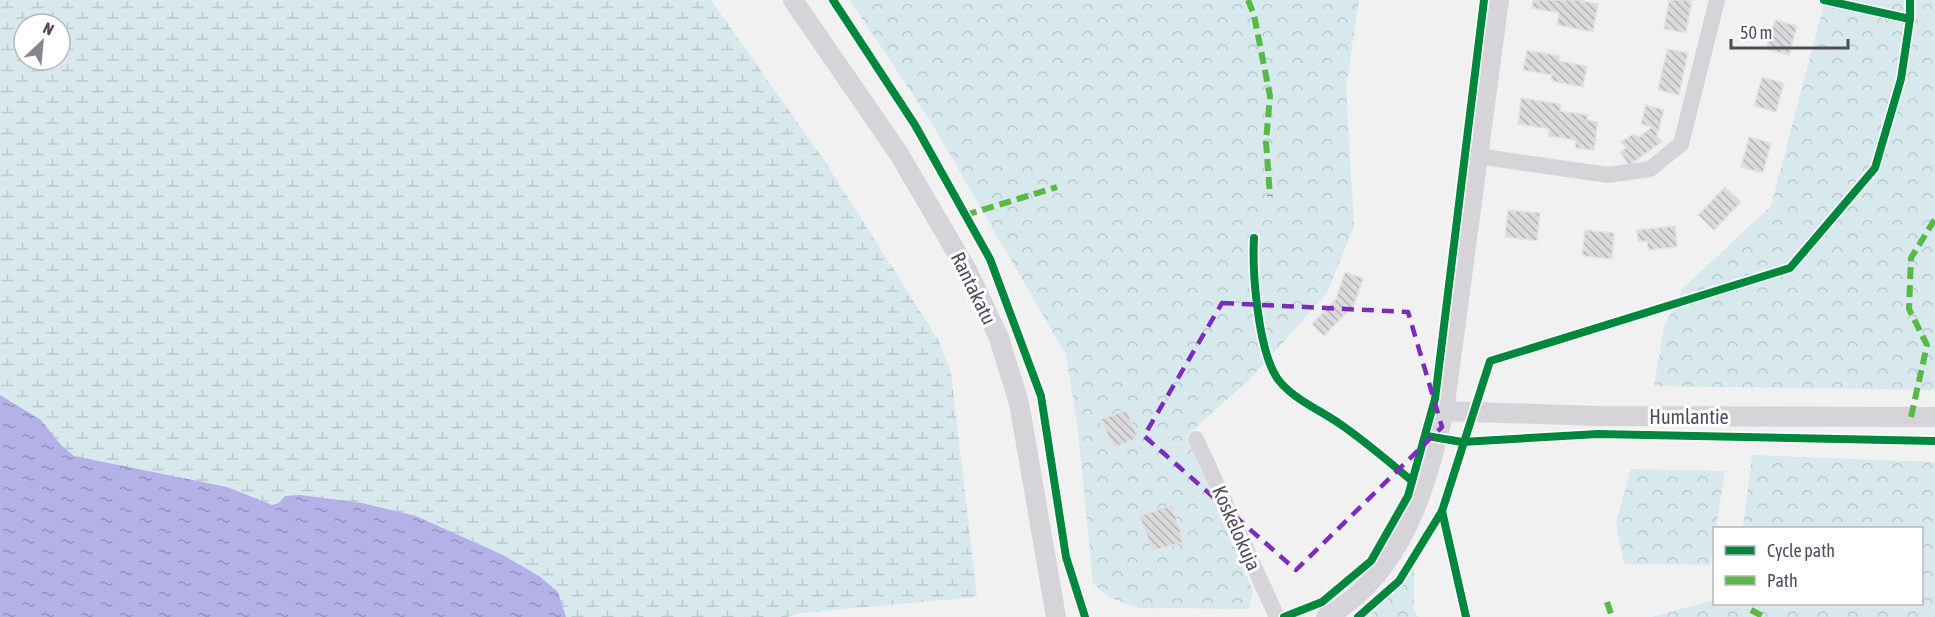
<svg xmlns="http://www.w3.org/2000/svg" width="1935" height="617" font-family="'Asap Condensed',sans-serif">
<defs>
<pattern id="forest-crowns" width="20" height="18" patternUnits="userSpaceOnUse" patternTransform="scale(1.5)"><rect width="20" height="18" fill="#d8e9ee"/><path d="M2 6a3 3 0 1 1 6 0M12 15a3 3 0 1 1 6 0" fill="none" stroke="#bbc9ce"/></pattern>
<pattern id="wetland-marsh" width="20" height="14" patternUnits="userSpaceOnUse" patternTransform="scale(1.5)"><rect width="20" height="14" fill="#d8e9ee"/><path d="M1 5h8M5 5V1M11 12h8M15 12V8" fill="none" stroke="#bbc9ce"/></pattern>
<pattern id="water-ripples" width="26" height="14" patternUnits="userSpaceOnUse" patternTransform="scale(1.5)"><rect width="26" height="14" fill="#b3b1e8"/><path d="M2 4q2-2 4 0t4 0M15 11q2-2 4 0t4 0" fill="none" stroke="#9492bf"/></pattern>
<pattern id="building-back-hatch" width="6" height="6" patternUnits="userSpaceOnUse" patternTransform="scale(1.5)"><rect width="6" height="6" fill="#dbdadd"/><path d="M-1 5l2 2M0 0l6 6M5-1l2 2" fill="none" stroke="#b4b3b6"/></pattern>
</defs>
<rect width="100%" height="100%" fill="#f1f1f1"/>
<!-- forest -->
<g fill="url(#forest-crowns)">
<polygon points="850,0 1359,0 1346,88 1354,226 1327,293 1250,379 1186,436 1253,591 1249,609 1138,608 1110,598 1093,584 1078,430 1066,355 931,122"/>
<polygon points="1825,0 1935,0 1935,390 1654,386 1664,327 1682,289 1771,206"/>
<polygon points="1752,455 1935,462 1935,617 1652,617 1714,600 1714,604 1922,604 1922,528 1743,528"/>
<polygon points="1631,469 1725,471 1710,565 1624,564 1616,523"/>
<polygon points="1414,567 1414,611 1419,617 1369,617"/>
</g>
<!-- wetland -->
<path fill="url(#wetland-marsh)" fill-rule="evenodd" d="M0,0h711l115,163 113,178 12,32 26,224 -175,16 -15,4h-240l-268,-114 -279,114zM24,24h36v36h-36z"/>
<!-- water -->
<polygon fill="url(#water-ripples)" points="0,395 41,420 61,445 74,456 227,487 272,505 279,503 285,496 301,495 362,503 416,516 503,555 539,576 558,592 566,617 0,617"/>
<!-- building -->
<g fill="url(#building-back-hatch)" stroke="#e3e3e4" stroke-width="1.5">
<polygon points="1533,0 1578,0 1598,4 1593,32 1557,25 1559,13 1532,8"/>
<polygon points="1669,0 1692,0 1686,33 1664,29"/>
<polygon points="1775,20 1797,26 1789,55 1766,49"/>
<polygon points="1667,49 1688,53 1679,95 1658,90"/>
<polygon points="1527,50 1560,56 1559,61 1587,66 1583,87 1551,81 1552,75 1523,70"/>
<polygon points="1762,77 1784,83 1776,112 1754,106"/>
<polygon points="1521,98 1561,104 1560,111 1588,115 1587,120 1598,122 1594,150 1575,148 1576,140 1548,136 1549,129 1518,124"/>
<polygon points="1646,105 1664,110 1657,136 1662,142 1629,165 1620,152 1626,148 1621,142 1633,134 1639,137 1652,127 1641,124"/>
<polygon points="1749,137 1771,143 1763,173 1741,167"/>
<polygon points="1725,187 1741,202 1714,230 1698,215"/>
<polygon points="1508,210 1540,213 1537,241 1505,237"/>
<polygon points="1675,226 1677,247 1648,250 1647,241 1638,242 1637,230"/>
<polygon points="1585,230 1614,233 1612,259 1582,256"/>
<polygon points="1345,272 1363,278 1354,305 1324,336 1312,324 1336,299"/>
<polygon points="1127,410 1138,438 1114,448 1100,419"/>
<polygon points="1172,505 1184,542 1153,551 1139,516"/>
</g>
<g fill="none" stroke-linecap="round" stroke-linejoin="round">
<!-- minor -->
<g stroke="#d6d4d8" stroke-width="16">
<polyline points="1477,156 1608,175 1650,169 1681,144 1717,0"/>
<polyline points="1196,439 1277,617"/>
</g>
<!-- tertiary -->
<g stroke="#d6d4d8" stroke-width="20">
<polyline points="793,0 899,154 968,272 999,338 1019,403 1056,617"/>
<polyline points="1444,411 1598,416 1935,417"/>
<path d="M1326,617c75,-42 100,-127 118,-206l55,-411"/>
</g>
<!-- quiet -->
<g stroke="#58b947" stroke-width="6" stroke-dasharray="12 6" stroke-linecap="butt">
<polyline points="1248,0 1254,15 1270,96 1266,142 1270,196"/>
<polyline points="965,215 1057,187"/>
<polyline points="1911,417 1927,345 1909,309 1911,258 1935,219"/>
<polyline points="1607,602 1612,617"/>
<polyline points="1751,610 1764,617"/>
</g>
<!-- cycleway casing -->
<g stroke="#fff" stroke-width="11">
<g id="cycleway">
<polyline points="833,0 915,125 990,259 1041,396 1066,557 1085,617"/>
<polyline points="1824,0 1910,19"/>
<path d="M1254,238c-2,34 4,111 23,140 14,20 43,32 63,46 25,17 49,38 72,57"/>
<polyline points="1427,436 1462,442 1598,434 1935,441"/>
<polyline points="1442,511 1466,617"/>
<polyline points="1284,617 1322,602 1371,561 1408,496 1435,399 1484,0"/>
<polyline points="1358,617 1399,581 1442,511 1490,361 1790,268 1875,168 1901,79 1910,19 1910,0"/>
</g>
</g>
<!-- cycleway -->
<use href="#cycleway" stroke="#00873e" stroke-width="8"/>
</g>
<!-- marked area -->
<path fill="none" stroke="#7b2cbf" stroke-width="4.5" stroke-dasharray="12 8" stroke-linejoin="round" d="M1222,303l186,9 34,115 -146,143 -152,-134z"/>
<g text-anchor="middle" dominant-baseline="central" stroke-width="6" stroke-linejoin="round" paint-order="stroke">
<!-- street labels -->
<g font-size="20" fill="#504a5c" stroke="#fff">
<text transform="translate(974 288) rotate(64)">Rantakatu</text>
<text x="1689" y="416">Humlantie</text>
<text transform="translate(1237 528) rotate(66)">Koskelokuja</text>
</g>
</g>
<!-- legend -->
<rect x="1713" y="527" width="210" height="78" fill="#ffffff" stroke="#b9b7be" stroke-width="1.5"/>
<rect x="1725" y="546" width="30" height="9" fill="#00873e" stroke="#b9b7be" stroke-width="1.5"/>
<text x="1767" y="557" font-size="18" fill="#504a5c">Cycle path</text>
<rect x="1725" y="576" width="30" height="9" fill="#58b947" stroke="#b9b7be" stroke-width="1.5"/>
<text x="1767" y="587" font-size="18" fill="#504a5c">Path</text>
<!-- north arrow -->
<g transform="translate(42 42) rotate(26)"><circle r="28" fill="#ffffff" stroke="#b9b7be" stroke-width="1.5"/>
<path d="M0-4.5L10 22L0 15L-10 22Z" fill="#888490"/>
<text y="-9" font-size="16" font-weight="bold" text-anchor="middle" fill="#504a5c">N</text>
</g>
<!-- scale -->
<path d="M1731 39v9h117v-9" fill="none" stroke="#504a5c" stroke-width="3"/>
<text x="1740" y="39" font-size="18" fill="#504a5c" stroke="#ffffff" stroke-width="4.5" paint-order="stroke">50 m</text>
</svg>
